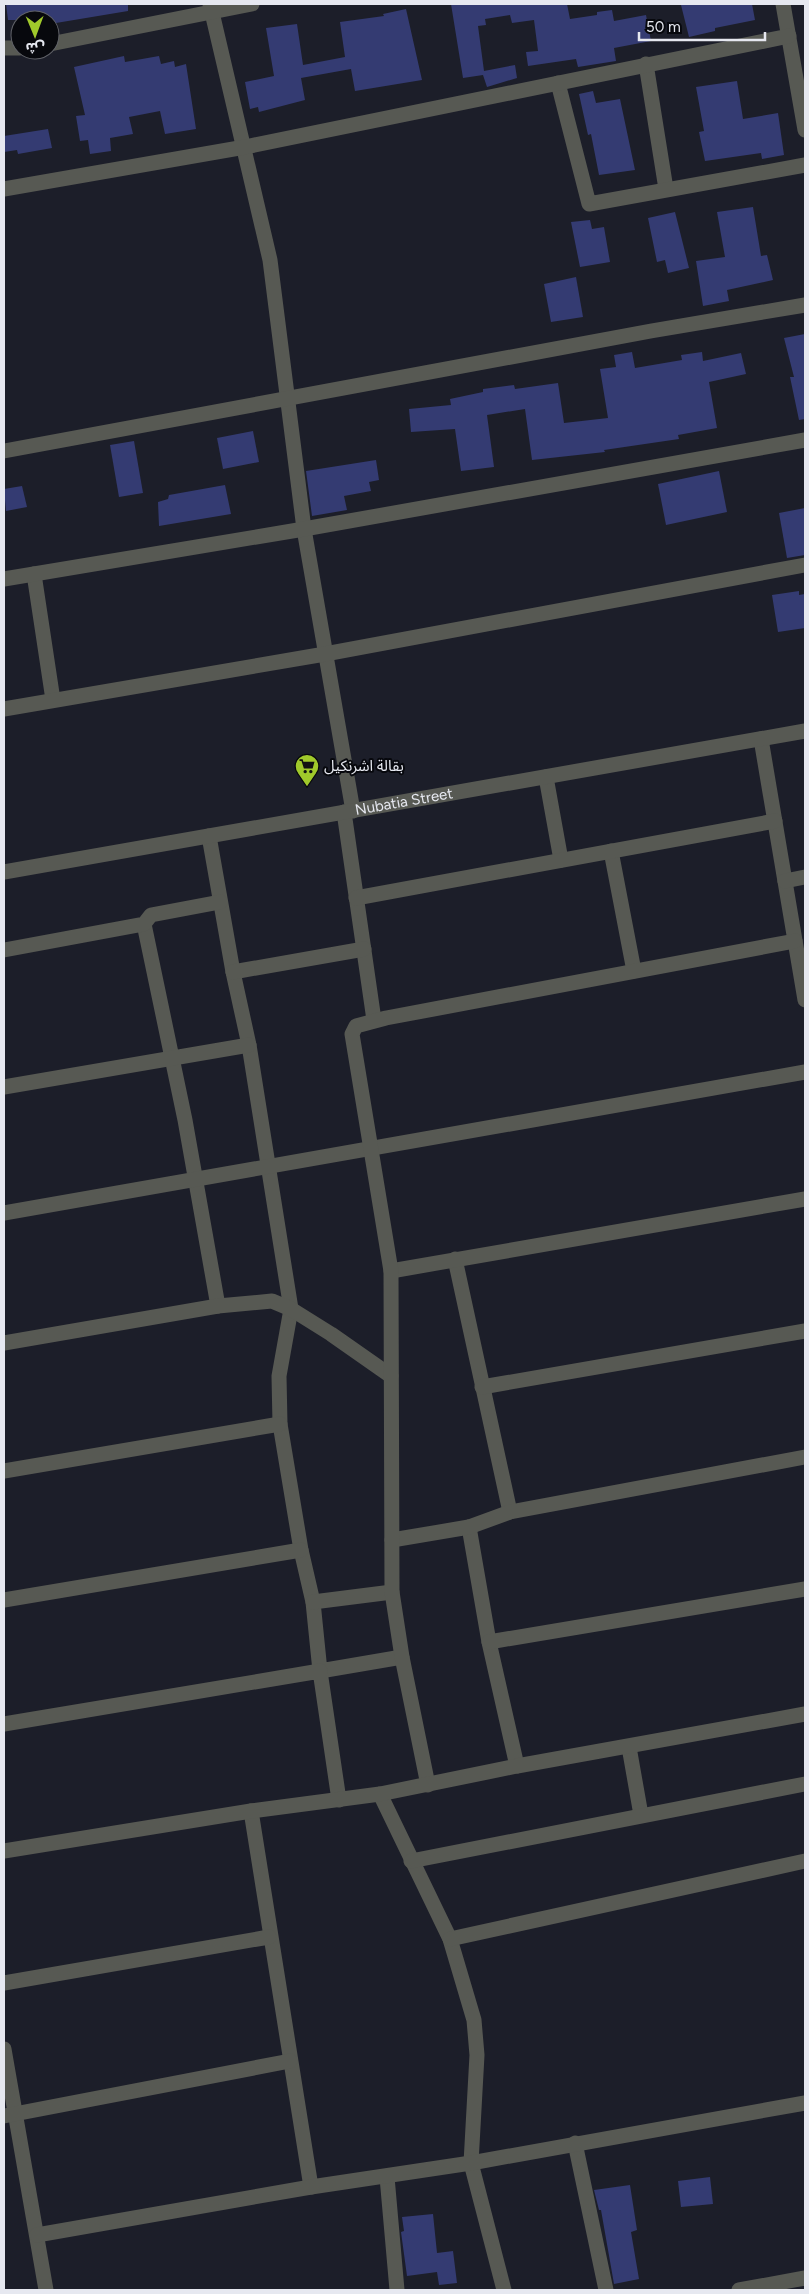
<svg xmlns="http://www.w3.org/2000/svg" width="809" height="2294" font-family="Figtree,'Noto Sans Arabic',sans-serif">
<rect width="100%" height="100%" fill="#1c1e29"/>
<!-- building -->
<g fill="#343b72">
<polygon points="6,4 128,4 128,11 50,24 50,20 8,20"/>
<polygon points="451,4 567,4 570,19 597,15 597,12 612,10 614,21 646,15 651,41 614,48 616,61 578,67 576,59 528,66 526,52 538,51 534,20 512,23 510,15 485,19 486,25 478,26 484,71 515,65 517,78 487,87 483,75 463,78"/>
<polygon points="688,4 752,4 755,20 715,28 715,31 689,37 681,5"/>
<polygon points="406,9 422,80 355,91 351,69 301,78 305,100 259,112 258,107 250,109 245,82 274,76 266,28 297,24 303,65 345,57 340,22 384,16 383,14"/>
<polygon points="124,56 125,62 159,56 161,64 174,61 175,67 186,64 196,129 165,134 160,111 129,117 133,134 110,138 111,151 90,154 88,140 80,141 76,116 85,115 74,67"/>
<polygon points="737,81 743,119 778,113 784,155 762,159 761,153 705,161 699,132 704,131 696,87"/>
<polygon points="593,91 596,103 620,99 635,170 599,175 591,134 588,135 579,94"/>
<polygon points="48,129 52,148 18,154 17,150 4,152 4,136"/>
<polygon points="753,207 761,256 767,255 773,280 727,290 729,301 703,306 696,261 725,257 717,212"/>
<polygon points="675,212 689,268 668,273 665,260 657,262 648,218"/>
<polygon points="590,220 592,229 604,227 610,262 580,267 571,222"/>
<polygon points="576,277 583,317 551,322 544,284"/>
<polygon points="805,334 805,419 799,420 790,377 794,377 784,338"/>
<polygon points="632,352 635,368 682,360 681,355 702,352 703,361 741,353 746,374 709,382 717,428 678,435 679,439 604,450 605,452 532,460 525,409 487,415 494,467 461,471 455,429 411,432 409,409 451,405 450,399 483,392 483,389 514,385 515,389 558,383 564,423 608,418 600,369 616,367 614,355"/>
<polygon points="253,431 259,462 223,469 217,438"/>
<polygon points="134,441 143,493 119,497 110,445"/>
<polygon points="376,460 379,480 369,482 371,491 344,496 347,510 312,516 306,471"/>
<polygon points="719,471 727,512 666,525 658,484"/>
<polygon points="225,485 231,514 159,526 158,502 168,499 169,495"/>
<polygon points="22,486 27,507 6,511 4,489"/>
<polygon points="805,508 805,555 787,558 779,513"/>
<polygon points="799,591 799,595 805,594 805,628 778,632 772,595"/>
<polygon points="710,2177 713,2204 681,2207 678,2181"/>
<polygon points="630,2185 637,2230 631,2232 639,2279 614,2284 601,2210 599,2210 594,2190"/>
<polygon points="433,2214 437,2253 453,2251 457,2283 439,2285 437,2272 407,2276 401,2232 404,2231 402,2217"/>
</g>
<g fill="none" stroke-linecap="round" stroke-linejoin="round">
<!-- minor -->
<g stroke="#575953" stroke-width="15">
<polyline points="210,4 270,260 304,529 353,811"/>
<polyline points="783,4 805,130"/>
<polyline points="50,44 252,4"/>
<polyline points="4,48 20,48"/>
<polyline points="646,64 666,189"/>
<polyline points="558,83 589,204 805,165"/>
<polyline points="4,189 245,147 789,36"/>
<polyline points="4,451 651,331 805,305"/>
<polyline points="34,574 53,700"/>
<polyline points="4,579 304,529 805,440"/>
<polyline points="4,709 325,654 805,565"/>
<polyline points="761,739 805,1000"/>
<polyline points="546,777 561,860"/>
<polyline points="344,812 374,1020"/>
<polyline points="209,836 233,972 249,1045 291,1309 279,1376 280,1424 301,1550 313,1602 320,1671 402,1657"/>
<polyline points="611,851 634,971"/>
<path id="s1" d="M4,872l801,-141"/>
<polyline points="785,881 805,877"/>
<polyline points="356,898 775,821"/>
<polyline points="144,924 185,1120 218,1306"/>
<polyline points="4,950 144,924 151,915 220,902"/>
<polyline points="233,972 364,949"/>
<polyline points="4,1087 249,1045"/>
<polyline points="4,1213 805,1072"/>
<polyline points="455,1259 510,1512"/>
<polyline points="391,1271 805,1199"/>
<polyline points="4,1343 218,1306 272,1301 291,1309 331,1334 391,1376"/>
<polyline points="482,1387 805,1331"/>
<polyline points="4,1471 280,1424"/>
<polyline points="469,1527 489,1642 517,1766"/>
<polyline points="392,1540 469,1527 510,1512 805,1457"/>
<polyline points="4,1600 301,1550"/>
<polyline points="313,1602 392,1592"/>
<polyline points="489,1642 805,1589"/>
<polyline points="4,1724 320,1671 339,1800"/>
<polyline points="629,1747 641,1815"/>
<polyline points="428,1785 402,1657 392,1592 391,1271 352,1034 356,1026 386,1018 795,941"/>
<polyline points="380,1794 450,1939 474,2020 477,2055 471,2163 504,2290"/>
<polyline points="251,1811 311,2187"/>
<polyline points="4,1851 251,1811 380,1794 517,1766 805,1714"/>
<polyline points="411,1861 805,1784"/>
<polyline points="450,1939 805,1861"/>
<polyline points="4,1983 269,1937"/>
<polyline points="4,2049 46,2290"/>
<polyline points="4,2116 290,2061"/>
<polyline points="575,2143 606,2290"/>
<polyline points="387,2177 397,2290"/>
<polyline points="37,2235 311,2187 471,2163 805,2103"/>
<polyline points="739,2290 805,2278"/>
</g>
</g>
<!-- icons -->
<defs>
<g id="supermarket-pin" transform="scale(1.25)"><path d="M0 17L-7.5 6A9.5 9.5 0 1 1 7.5 6Z" fill="#a0c92b" stroke="#07080d"/><path d="M-6-5.5h2.5l.6 2H6L4.5 2H-2.5L-4.4-4H-6ZM-1.5 3.2a1.3 1.3 0 1 0 .1 0ZM3 3.2a1.3 1.3 0 1 0 .1 0Z" fill="#111"/></g>
</defs>
<g fill-rule="evenodd">
<use href="#supermarket-pin" x="307" y="766"/>
</g>
<g text-anchor="middle" dominant-baseline="central" stroke-width="4" stroke-linejoin="round" paint-order="stroke">
<!-- poi labels -->
<g font-size="15" fill="#e6e8f0" stroke="#07080d" text-anchor="start">
<text x="324" y="766">بقالة اشرنكيل</text>
</g>
<!-- street labels -->
<g font-size="15" fill="#e6e8f0" stroke="#07080d">
<text stroke="none"><textPath href="#s1" startOffset="406">Nubatia Street</textPath></text>
</g>
</g>
<!-- border -->
<rect width="809" height="2294" fill="none" stroke="#e6e8f0" stroke-width="10"/>
<!-- north arrow -->
<g transform="translate(35 35) rotate(179)"><circle r="24" fill="#07080d" stroke="#606268"/>
<path d="M0-4L9 19L0 12L-9 19Z" fill="#a0c92b"/>
<text y="-8" font-size="14" font-weight="bold" text-anchor="middle" fill="#e6e8f0">ش</text>
</g>
<!-- scale -->
<path d="M639 32v8h126v-8" fill="none" stroke="#e6e8f0" stroke-width="2.5"/>
<text x="646" y="32" font-size="15" fill="#e6e8f0" stroke="#07080d" stroke-width="4" paint-order="stroke">50 m</text>
</svg>
